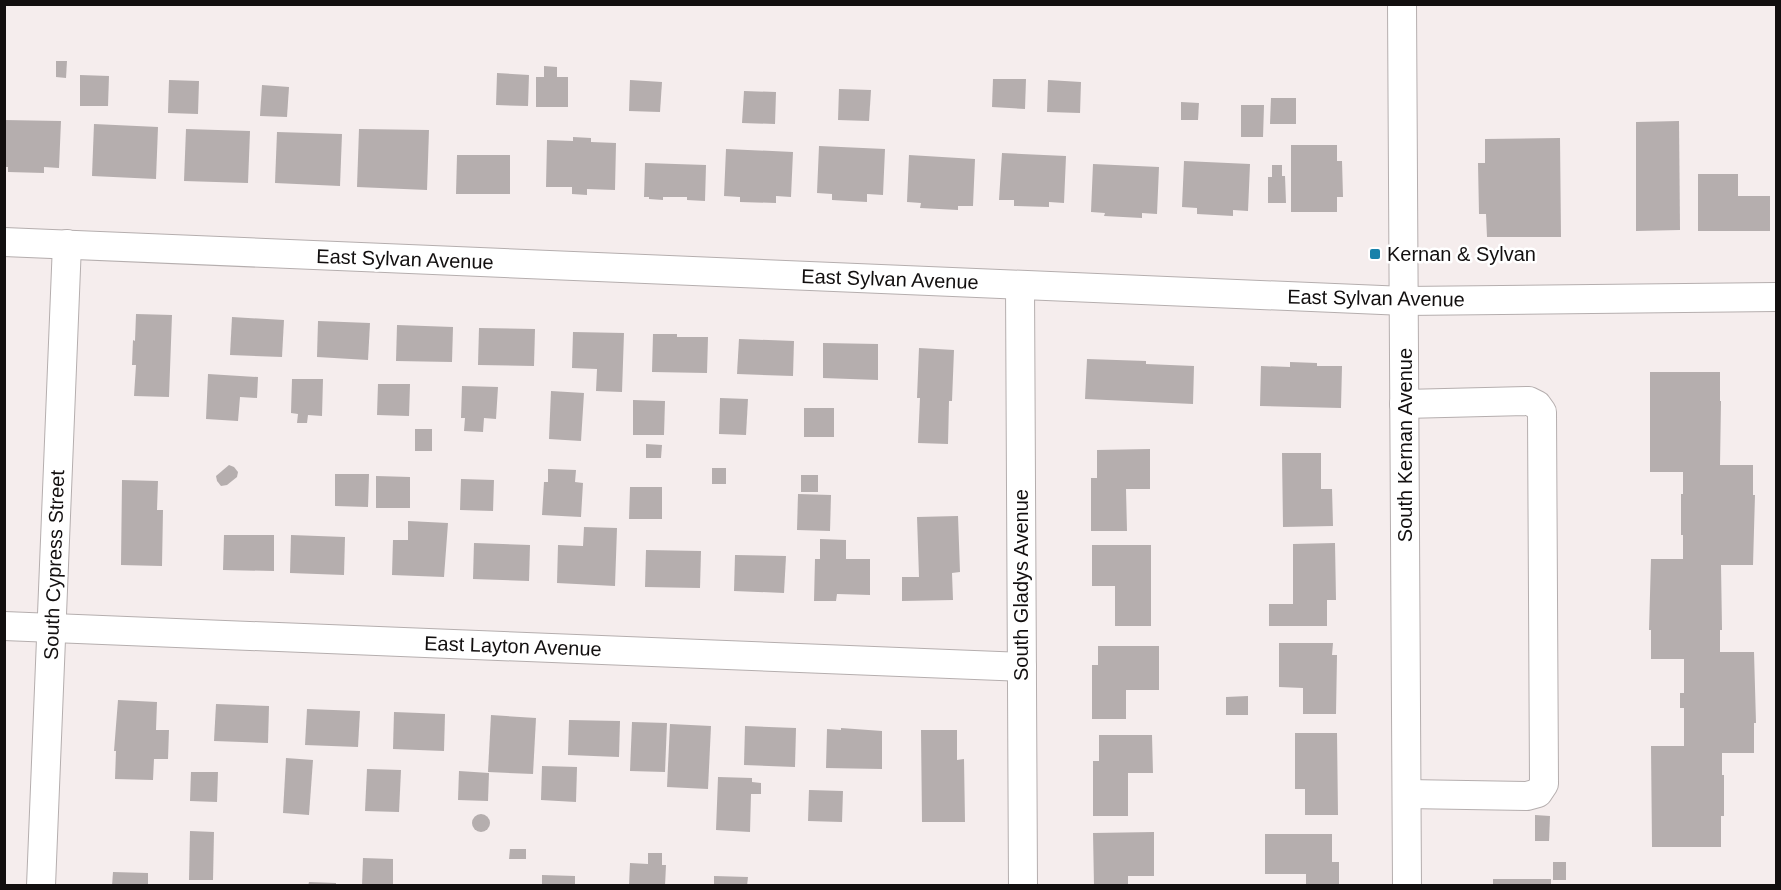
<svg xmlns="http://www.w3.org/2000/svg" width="1781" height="890" font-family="Arial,sans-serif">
<rect width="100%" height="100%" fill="#f5eded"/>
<!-- building -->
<g fill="#b5aeae">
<polygon points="56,61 67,61 66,78 56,77"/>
<polygon points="544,66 557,67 557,77 568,77 568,107 536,107 536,77 544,77"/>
<polygon points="497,73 529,75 528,106 496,105"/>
<polygon points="80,75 109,76 108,106 80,106"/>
<polygon points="993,79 1026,79 1025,109 992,107"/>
<polygon points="169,80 199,81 198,114 168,113"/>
<polygon points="630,80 662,82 660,112 629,111"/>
<polygon points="1048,80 1081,82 1080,113 1047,112"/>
<polygon points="262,85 289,87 287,117 260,116"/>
<polygon points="839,89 871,90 869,121 838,120"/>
<polygon points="744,91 776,92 775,124 742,123"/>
<polygon points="1271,98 1296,98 1296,124 1270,124"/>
<polygon points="1181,102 1199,103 1198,120 1181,120"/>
<polygon points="1241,105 1264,105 1263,137 1241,137"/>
<polygon points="4,120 61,121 59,168 44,167 44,173 8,172 8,167 4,167"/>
<polygon points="1679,121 1680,230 1636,231 1636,122"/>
<polygon points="94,124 158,127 156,179 92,176"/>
<polygon points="186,129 250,131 248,183 184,181"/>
<polygon points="359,129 429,130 427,190 357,187"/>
<polygon points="277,132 342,134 340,186 275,183"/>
<polygon points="573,137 591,138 591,142 616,143 615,190 587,189 587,195 572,194 572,187 546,187 547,140 573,141"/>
<polygon points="1560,138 1561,237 1487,237 1486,214 1479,214 1478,163 1485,163 1485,139"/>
<polygon points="1291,145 1337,145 1337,161 1342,161 1343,197 1337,197 1337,212 1291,212"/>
<polygon points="819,146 885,149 883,195 867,194 867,202 832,200 832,194 817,193"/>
<polygon points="726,149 793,152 791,197 776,196 776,203 740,202 740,197 724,196"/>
<polygon points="1002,153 1066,156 1064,203 1049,202 1049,207 1014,206 1014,200 999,200"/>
<polygon points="457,155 510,155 510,194 456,194"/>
<polygon points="909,155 975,159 973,206 958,206 958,210 920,208 921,203 907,202"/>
<polygon points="1184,161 1250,164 1248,211 1233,210 1233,216 1197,214 1197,208 1182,207"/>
<polygon points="645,163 706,165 705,201 687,200 687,197 663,197 663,200 649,199 649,197 644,197"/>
<polygon points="1093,164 1159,167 1157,214 1142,213 1142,218 1104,216 1105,213 1091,212"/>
<polygon points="1272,165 1282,165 1282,176 1285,176 1286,203 1268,203 1268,177 1272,177"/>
<polygon points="1698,174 1738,174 1738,196 1770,196 1770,231 1698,231"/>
<polygon points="136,314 172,315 169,397 134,396 136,365 132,365 133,340 135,341"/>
<polygon points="232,317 284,320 282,357 230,355"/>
<polygon points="318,321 370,323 368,360 317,357"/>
<polygon points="397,325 453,327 452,362 396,361"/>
<polygon points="479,328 535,329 534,366 478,365"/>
<polygon points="573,332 624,333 622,392 596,391 597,369 572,368"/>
<polygon points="653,334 677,334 677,337 708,337 707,373 652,372"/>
<polygon points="739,339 794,341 793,376 737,374"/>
<polygon points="823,343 878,344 878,380 823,378"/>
<polygon points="919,348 954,350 952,401 949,401 948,444 918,443 920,398 917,398"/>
<polygon points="1087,359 1146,361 1146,364 1194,366 1193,404 1085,399"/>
<polygon points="1290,362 1317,363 1317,366 1342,366 1341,408 1260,406 1261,366 1290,367"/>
<polygon points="1650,372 1720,372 1720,401 1721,401 1720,465 1753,465 1753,495 1755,495 1753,565 1721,565 1722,630 1720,630 1720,652 1754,652 1756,723 1754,723 1754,753 1722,753 1722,775 1724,775 1724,816 1721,816 1721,847 1652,847 1651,746 1684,746 1684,708 1680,708 1680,693 1684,693 1684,659 1651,659 1651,630 1649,630 1651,559 1683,559 1683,535 1681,535 1681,494 1683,494 1683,472 1650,472"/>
<polygon points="208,374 258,377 257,398 240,397 238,421 206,419"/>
<polygon points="292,379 323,379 322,416 308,415 307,423 297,423 298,414 291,413"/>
<polygon points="378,384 410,384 409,416 377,415"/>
<polygon points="462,386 498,387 496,419 484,418 483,432 464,431 465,418 461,418"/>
<polygon points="551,391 584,393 581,441 549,439"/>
<polygon points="720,398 748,399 746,435 719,434"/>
<polygon points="633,400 665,401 664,435 633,435"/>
<rect x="804" y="408" width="30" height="29"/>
<rect x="415" y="429" width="17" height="22"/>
<polygon points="646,444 662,445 661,458 646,458"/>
<polygon points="1150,449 1150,489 1126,489 1127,531 1091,531 1091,478 1097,478 1097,450"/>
<polygon points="1282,453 1321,453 1321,489 1332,489 1333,526 1283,527"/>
<polygon points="229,465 234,467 238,472 237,477 227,485 221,486 217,481 216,476"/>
<rect x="712" y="468" width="14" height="16"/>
<polygon points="548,469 576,470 575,482 583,483 581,517 542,515 544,482 548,482"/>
<polygon points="335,474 369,474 368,507 335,506"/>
<rect x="801" y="475" width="17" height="17"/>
<polygon points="376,476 410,477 410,508 376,508"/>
<polygon points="461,479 494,480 493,511 460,510"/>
<polygon points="122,480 158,481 157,510 163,510 162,566 121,565"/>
<polygon points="630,487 662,487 662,519 629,519"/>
<polygon points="798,494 831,495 830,531 797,530"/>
<polygon points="958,516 960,572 952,573 953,600 902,601 902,577 919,577 917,517"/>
<polygon points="408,521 448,523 444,577 392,575 393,540 408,540"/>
<polygon points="584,527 617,528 615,586 557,583 558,545 583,546"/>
<polygon points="224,535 274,535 274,571 223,570"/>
<polygon points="291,535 345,537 344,575 290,573"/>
<polygon points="820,539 846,540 846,559 870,559 870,595 837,594 836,601 814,601 815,559 820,559"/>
<polygon points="474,543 530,545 529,581 473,579"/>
<polygon points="1335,543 1336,600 1327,600 1327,626 1269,626 1269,604 1293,604 1293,544"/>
<polygon points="1092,545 1151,545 1151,626 1115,626 1115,586 1092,586"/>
<polygon points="646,550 701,551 700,588 645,587"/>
<polygon points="735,555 786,556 784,593 734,591"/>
<polygon points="1279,643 1333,643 1332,655 1337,655 1336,714 1303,714 1303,688 1279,687"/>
<polygon points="1098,646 1159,646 1159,690 1126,690 1126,719 1092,719 1092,665 1098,665"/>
<polygon points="1248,696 1248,715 1226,715 1226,697"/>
<polygon points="118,700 157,702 156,730 169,730 168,759 154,759 153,780 115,779 116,751 114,751"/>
<polygon points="216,704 269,706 268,743 214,741"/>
<polygon points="307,709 360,711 358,747 305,745"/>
<polygon points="394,712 445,714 444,751 393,749"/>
<polygon points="491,715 536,718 533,774 488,772"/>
<polygon points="569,720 620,721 619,757 568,755"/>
<polygon points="632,722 667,723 665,772 630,771"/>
<polygon points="670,724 711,726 708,789 667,787"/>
<polygon points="745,726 796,728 795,767 744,765"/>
<polygon points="841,728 882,731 882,769 826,768 827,729 841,730"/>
<polygon points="921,730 957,730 957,760 964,759 965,822 922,822"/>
<polygon points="1295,733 1337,733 1338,815 1305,815 1305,789 1295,789"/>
<polygon points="1099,735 1152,735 1153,773 1128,773 1128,816 1093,816 1093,761 1099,761"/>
<polygon points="286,758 313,760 309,815 283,813"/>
<polygon points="542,766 577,767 576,802 541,800"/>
<polygon points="367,769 401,770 399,812 365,811"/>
<polygon points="459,771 489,773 488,801 458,800"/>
<polygon points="191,772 218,772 217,802 190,801"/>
<polygon points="718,777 752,778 752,782 761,783 761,794 751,794 750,832 716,830"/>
<polygon points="809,790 843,791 842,822 808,821"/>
<circle cx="481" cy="823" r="9"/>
<polygon points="1535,815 1550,816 1549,841 1535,841"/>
<polygon points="190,831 214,832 213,880 189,880"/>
<polygon points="1154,832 1154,876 1128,876 1128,886 1094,886 1093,833"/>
<polygon points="1265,834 1332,834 1332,862 1339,862 1339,886 1306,886 1306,874 1265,874"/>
<polygon points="510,849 526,849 526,859 509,859"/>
<polygon points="648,853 662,853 662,865 666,865 665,886 629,886 630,863 648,864"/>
<polygon points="363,858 393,859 393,886 362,886"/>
<rect x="1553" y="862" width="13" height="18"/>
<polygon points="113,872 148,873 148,886 112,886"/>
<polygon points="542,875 575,876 575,886 542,886"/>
<polygon points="714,876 748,877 747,886 714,886"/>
<rect x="1493" y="879" width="58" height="7"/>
<polygon points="309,882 336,883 336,886 308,886"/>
</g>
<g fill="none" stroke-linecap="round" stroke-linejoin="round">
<!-- minor casing -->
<g stroke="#b5aeae" stroke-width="30">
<g id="minor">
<polyline points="1402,4 1407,886"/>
<polyline points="4,242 1405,301 1776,297"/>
<polyline points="1020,285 1023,886"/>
<polyline points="1404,404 1529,401 1537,405 1542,412 1544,784 1538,793 1527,796 1407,794"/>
<polyline points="4,626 1022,667"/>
<polyline points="41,886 67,244"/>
</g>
</g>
<!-- minor -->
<use href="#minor" stroke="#fff" stroke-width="28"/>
</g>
<!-- markers -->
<rect fill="#1781aa" stroke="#fff" stroke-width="2" x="1369" y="248" width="12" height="12" rx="3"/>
<g text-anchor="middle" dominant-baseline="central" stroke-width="5" stroke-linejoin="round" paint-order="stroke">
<!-- poi labels -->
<g font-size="20" fill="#120f0f" stroke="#fff" text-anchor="start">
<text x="1387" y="254">Kernan &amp; Sylvan</text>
</g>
<!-- street labels -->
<g font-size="20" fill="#120f0f" stroke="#fff">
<text transform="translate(405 259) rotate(2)">East Sylvan Avenue</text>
<text transform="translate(890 279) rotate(2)">East Sylvan Avenue</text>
<text transform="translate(1376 298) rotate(1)">East Sylvan Avenue</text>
<text transform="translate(1405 445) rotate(-90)">South Kernan Avenue</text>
<text transform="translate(54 565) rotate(-88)">South Cypress Street</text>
<text transform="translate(1021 585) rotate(-90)">South Gladys Avenue</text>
<text transform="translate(513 646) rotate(2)">East Layton Avenue</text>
</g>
</g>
<!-- border -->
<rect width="1781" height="890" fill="none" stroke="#120f0f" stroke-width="12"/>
</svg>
